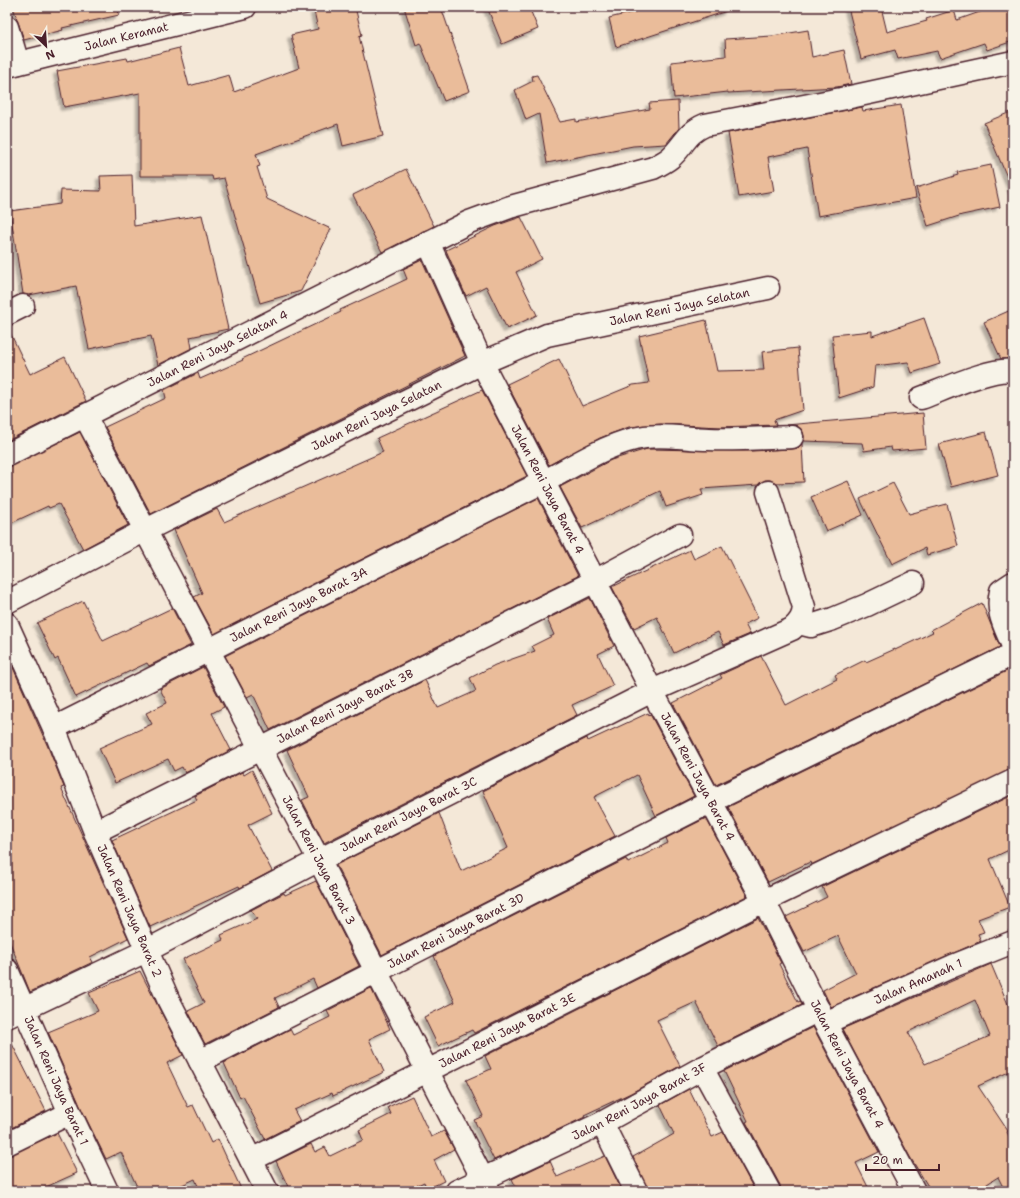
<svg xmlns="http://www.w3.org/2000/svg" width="1020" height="1198" font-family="'Shantell Sans',sans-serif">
<defs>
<filter id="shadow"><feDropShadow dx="-3.5" dy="3.5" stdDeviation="1" flood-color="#0004"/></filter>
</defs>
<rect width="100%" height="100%" fill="#f4e8d8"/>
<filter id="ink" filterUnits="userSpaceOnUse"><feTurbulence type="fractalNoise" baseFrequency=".025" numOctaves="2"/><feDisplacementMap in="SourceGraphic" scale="8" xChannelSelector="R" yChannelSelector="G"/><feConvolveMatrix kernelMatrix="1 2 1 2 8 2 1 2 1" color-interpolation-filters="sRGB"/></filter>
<g filter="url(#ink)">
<!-- building -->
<g fill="#eabc9a" stroke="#4a1f2b" fill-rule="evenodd" filter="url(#shadow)">
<polygon points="13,7 118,7 119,15 62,28 63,30 24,40"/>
<polygon points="332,7 355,7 362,35 359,36 383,136 343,146 338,124 256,154 260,166 257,167 267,199 331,229 301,291 260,303 224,178 213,180 212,176 140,176 140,93 64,107 57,71 127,58 128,61 179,48 189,86 229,75 234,92 299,68 291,35 318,29 314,11"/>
<polygon points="404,7 441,7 470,91 444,101 420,43 416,45"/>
<polygon points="487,7 529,7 538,29 502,44"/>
<polygon points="655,7 727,7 727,11 616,47 609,18"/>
<polygon points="848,7 881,7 887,32 927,21 926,19 954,10 957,20 994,7 1010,7 1013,15 1013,41 987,50 984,43 940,58 937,51 898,59 895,50 861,59"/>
<polygon points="808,30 812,57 844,50 851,84 837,87 728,93 728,92 674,98 671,62 726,56 725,39 772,36"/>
<polygon points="537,75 560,122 576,119 576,122 650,109 649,103 678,101 679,128 666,144 633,146 547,163 539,114 526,120 515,90 533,81 532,76"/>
<polygon points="901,105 916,198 818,216 807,149 768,157 774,191 739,197 728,133 862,107 863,111"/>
<polygon points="1013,111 1013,191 984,123"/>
<polygon points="991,165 1000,207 962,215 928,226 916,188 958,175 957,172"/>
<polygon points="406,169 434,226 382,252 353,195"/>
<polygon points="132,175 134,226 202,215 228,329 190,337 192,348 158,365 151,336 89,349 76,286 29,295 23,294 10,211 60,204 61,190 101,191 100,176"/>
<polygon points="521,217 542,259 516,272 537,315 507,329 486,286 466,296 445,248 446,250 495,226"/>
<polygon points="422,260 465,356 151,514 105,427 166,398 164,390 198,373 200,379 243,360 242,359 341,312 340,310 407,279 403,269"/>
<polygon points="1013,309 1013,358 1001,359 984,322"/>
<polygon points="924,318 940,364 912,373 908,362 875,366 873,387 839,398 832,335 872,331 872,336"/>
<polygon points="706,320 717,371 764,370 762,352 798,348 803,410 774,420 776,425 720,427 661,424 629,427 600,438 549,465 507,384 559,359 582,406 633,385 649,383 639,336"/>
<polygon points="7,326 30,374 65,357 86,401 7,441"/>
<polygon points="482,390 527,476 214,634 194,597 202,593 174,530 217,509 224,522 383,452 377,438"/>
<polygon points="923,413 926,448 892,451 891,447 864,451 862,443 804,441 804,436 802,430 797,426 786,425"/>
<polygon points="80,432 128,525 83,549 59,504 49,508 48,506 7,525 7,467"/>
<polygon points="986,432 998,475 951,487 939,444"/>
<polygon points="802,444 804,482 776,483 770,480 765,480 758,485 701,489 703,495 666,507 660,491 582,528 560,487 611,460 647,449 751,451 792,449 798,448"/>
<polygon points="848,481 863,515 826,531 811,497"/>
<polygon points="893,483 909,514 947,504 958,546 927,555 925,548 892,564 860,499"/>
<polygon points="538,498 578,576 270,730 253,694 247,697 225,656"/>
<polygon points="722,546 758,618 745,624 750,634 724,645 718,632 674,653 657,617 634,628 612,587 690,550 694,559"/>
<polygon points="590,598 614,646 598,654 613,686 572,705 577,715 324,843 302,800 309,797 287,750 425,680 438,708 476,691 470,678 495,665 535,651 532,646 554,635 547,619"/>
<polygon points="83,601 103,641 172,608 191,645 149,666 147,663 76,697 58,658 55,660 37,623"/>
<polygon points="982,603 1000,647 716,785 673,703 722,678 720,675 761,656 786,705 837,679 835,675 865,660 866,662 895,649 895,650 933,632 931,630"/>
<polygon points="7,654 48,747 64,787 61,788 128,938 90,957 93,962 30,992 7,935"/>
<polygon points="203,667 224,707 212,713 231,750 185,773 182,767 174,771 168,759 115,783 99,748 152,724 146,713 167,703 160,689"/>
<polygon points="1013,668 1013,769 811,865 810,862 768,882 728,807"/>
<polygon points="648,713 649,715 650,714 694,796 656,816 637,775 594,797 615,836 382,955 336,865 439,813 461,871 508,848 483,791 587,738 588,741"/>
<polygon points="252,770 272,813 248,825 272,871 240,888 239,886 150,927 112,840 197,800 195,796 242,772 244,775"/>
<polygon points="1013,795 1013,848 990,859 1010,907 978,919 984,932 978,934 981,941 831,1007 823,990 856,973 838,936 804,952 786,917 827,897 822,887"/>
<polygon points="706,818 747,896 474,1033 472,1030 438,1046 424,1017 455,1002 434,956 626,859 628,863 668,843 666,838"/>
<polygon points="316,881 359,966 317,988 313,979 275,998 279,1007 205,1044 188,1011 204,1003 183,959 223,940 221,935 257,919 251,910 284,893 285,895"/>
<polygon points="758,918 781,963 779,964 798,1002 800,1001 802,1005 718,1046 696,1002 657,1020 680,1066 631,1093 584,1115 585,1117 494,1160 474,1120 483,1116 466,1080 491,1069 485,1056"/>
<path d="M991,964l22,52v54l-35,16 30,45 -1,1 6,12v47h-8l-7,-14 -22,14h-45l-21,-34 -68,-128zM975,1000l15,36 -65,28 -17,-32z"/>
<polygon points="140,971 183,1055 167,1063 188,1107 193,1105 211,1143 218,1139 242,1191 200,1191 195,1179 169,1191 139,1191 121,1152 106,1159 81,1108 48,1032 98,1011 89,993"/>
<polygon points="371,988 390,1029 369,1039 384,1072 333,1096 332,1093 294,1110 300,1121 265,1139 243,1096 240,1098 224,1063 290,1029 293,1035 330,1017 327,1011"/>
<polygon points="813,1027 879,1152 856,1163 870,1191 781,1191 780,1185 746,1122 748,1121 724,1071"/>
<polygon points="7,1034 46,1111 7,1130"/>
<polygon points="689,1089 712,1137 723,1132 755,1191 648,1191 633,1157 674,1134 660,1105"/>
<polygon points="412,1096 431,1137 444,1131 454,1149 434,1160 444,1181 427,1189 424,1182 405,1191 290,1191 276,1161 311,1144 315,1152 325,1147 330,1156 363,1140 359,1130 391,1114 388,1107"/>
<polygon points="57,1133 77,1173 37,1191 7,1191 7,1156"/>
<polygon points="605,1156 622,1191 518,1191 512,1179 550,1161 557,1177"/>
</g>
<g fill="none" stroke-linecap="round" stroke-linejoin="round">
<!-- minor casing -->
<g stroke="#4a1f2b" stroke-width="25">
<g id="minor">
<polyline points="7,27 18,63"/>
<path id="s1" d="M7,66l238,-59"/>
<path id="s2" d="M428,242l54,121 170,328 112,210 61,122 89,168"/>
<polyline points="7,314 23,306"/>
<path d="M921,398c22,-8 71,-31 92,-27"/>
<path id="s3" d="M85,416l234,444 170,331"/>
<path id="s4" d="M7,455l462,-233 41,-15 143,-39c6,-3 12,-6 17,-10 14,-12 16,-25 35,-33l136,-26 172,-37"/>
<path d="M1013,583l-12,8c-5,22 4,35 12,55"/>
<path id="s5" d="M7,602l137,-71 338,-168 65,-28 221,-47"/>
<polyline points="799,623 811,626 833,619 867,605 913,583"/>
<path id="s6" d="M7,624l47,104 41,104 74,169 98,190"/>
<path id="s7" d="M54,728l491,-247c31,-16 64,-39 100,-44 22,-3 43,2 64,2 28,1 55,-1 83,-2"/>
<path id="s8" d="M95,832l500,-251 85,-46"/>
<path id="s9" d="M7,970l63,143 37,78"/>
<path id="s10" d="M7,1017l139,-66 173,-91 333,-169 140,-62c8,-7 11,-12 12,-22l-36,-115"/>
<path id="s11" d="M825,1023l128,-57 60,-24"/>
<path id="s12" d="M200,1061l512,-260 301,-147"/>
<polyline points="702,1068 769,1191"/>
<polyline points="602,1123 636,1191"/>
<polyline points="7,1144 70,1113"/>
<path id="s13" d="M251,1160l513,-259 249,-120"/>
<path id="s14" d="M457,1191l145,-68 100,-55 117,-58"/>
</g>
</g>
<!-- minor -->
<use href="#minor" stroke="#f7f3e8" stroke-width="22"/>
</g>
</g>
<g text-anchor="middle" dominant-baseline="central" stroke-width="4" stroke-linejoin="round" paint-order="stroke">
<!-- street labels -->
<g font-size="12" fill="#4a1f2b" stroke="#f7f3e8">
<text stroke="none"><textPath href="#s1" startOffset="123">Jalan Keramat</textPath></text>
<text stroke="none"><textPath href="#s5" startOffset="738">Jalan Reni Jaya Selatan</textPath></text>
<text stroke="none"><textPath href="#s4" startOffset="236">Jalan Reni Jaya Selatan 4</textPath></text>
<text stroke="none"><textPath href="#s5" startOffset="414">Jalan Reni Jaya Selatan</textPath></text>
<text stroke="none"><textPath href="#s2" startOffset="275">Jalan Reni Jaya Barat 4</textPath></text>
<text stroke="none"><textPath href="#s7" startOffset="274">Jalan Reni Jaya Barat 3A</textPath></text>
<text stroke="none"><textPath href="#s8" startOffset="280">Jalan Reni Jaya Barat 3B</textPath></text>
<text stroke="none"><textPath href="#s2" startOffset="599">Jalan Reni Jaya Barat 4</textPath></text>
<text stroke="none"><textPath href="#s10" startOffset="450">Jalan Reni Jaya Barat 3C</textPath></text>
<text stroke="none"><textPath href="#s3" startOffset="502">Jalan Reni Jaya Barat 3</textPath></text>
<text stroke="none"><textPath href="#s6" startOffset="312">Jalan Reni Jaya Barat 2</textPath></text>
<text stroke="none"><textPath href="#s12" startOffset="287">Jalan Reni Jaya Barat 3D</textPath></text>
<text stroke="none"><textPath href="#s11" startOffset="102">Jalan Amanah 1</textPath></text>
<text stroke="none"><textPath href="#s13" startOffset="287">Jalan Reni Jaya Barat 3E</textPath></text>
<text stroke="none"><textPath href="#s2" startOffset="923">Jalan Reni Jaya Barat 4</textPath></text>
<text stroke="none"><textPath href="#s9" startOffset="121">Jalan Reni Jaya Barat 1</textPath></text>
<text stroke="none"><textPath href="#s14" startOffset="203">Jalan Reni Jaya Barat 3F</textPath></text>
</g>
</g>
<!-- margin -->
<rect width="1020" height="1198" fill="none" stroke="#f7f3e8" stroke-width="24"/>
<rect x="12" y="12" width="996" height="1174" fill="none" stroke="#4a1f2b" stroke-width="1.5" filter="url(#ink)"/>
<!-- north arrow -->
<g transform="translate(46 46) rotate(155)" stroke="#f7f3e8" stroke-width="3" paint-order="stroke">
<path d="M0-3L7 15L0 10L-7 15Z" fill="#4a1f2b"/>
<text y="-6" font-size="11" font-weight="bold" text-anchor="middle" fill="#4a1f2b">N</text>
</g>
<!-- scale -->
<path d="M866 1164v6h73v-6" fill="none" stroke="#4a1f2b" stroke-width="2"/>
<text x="872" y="1164" font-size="12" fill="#4a1f2b" stroke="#f7f3e8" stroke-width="3" paint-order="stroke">20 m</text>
</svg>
